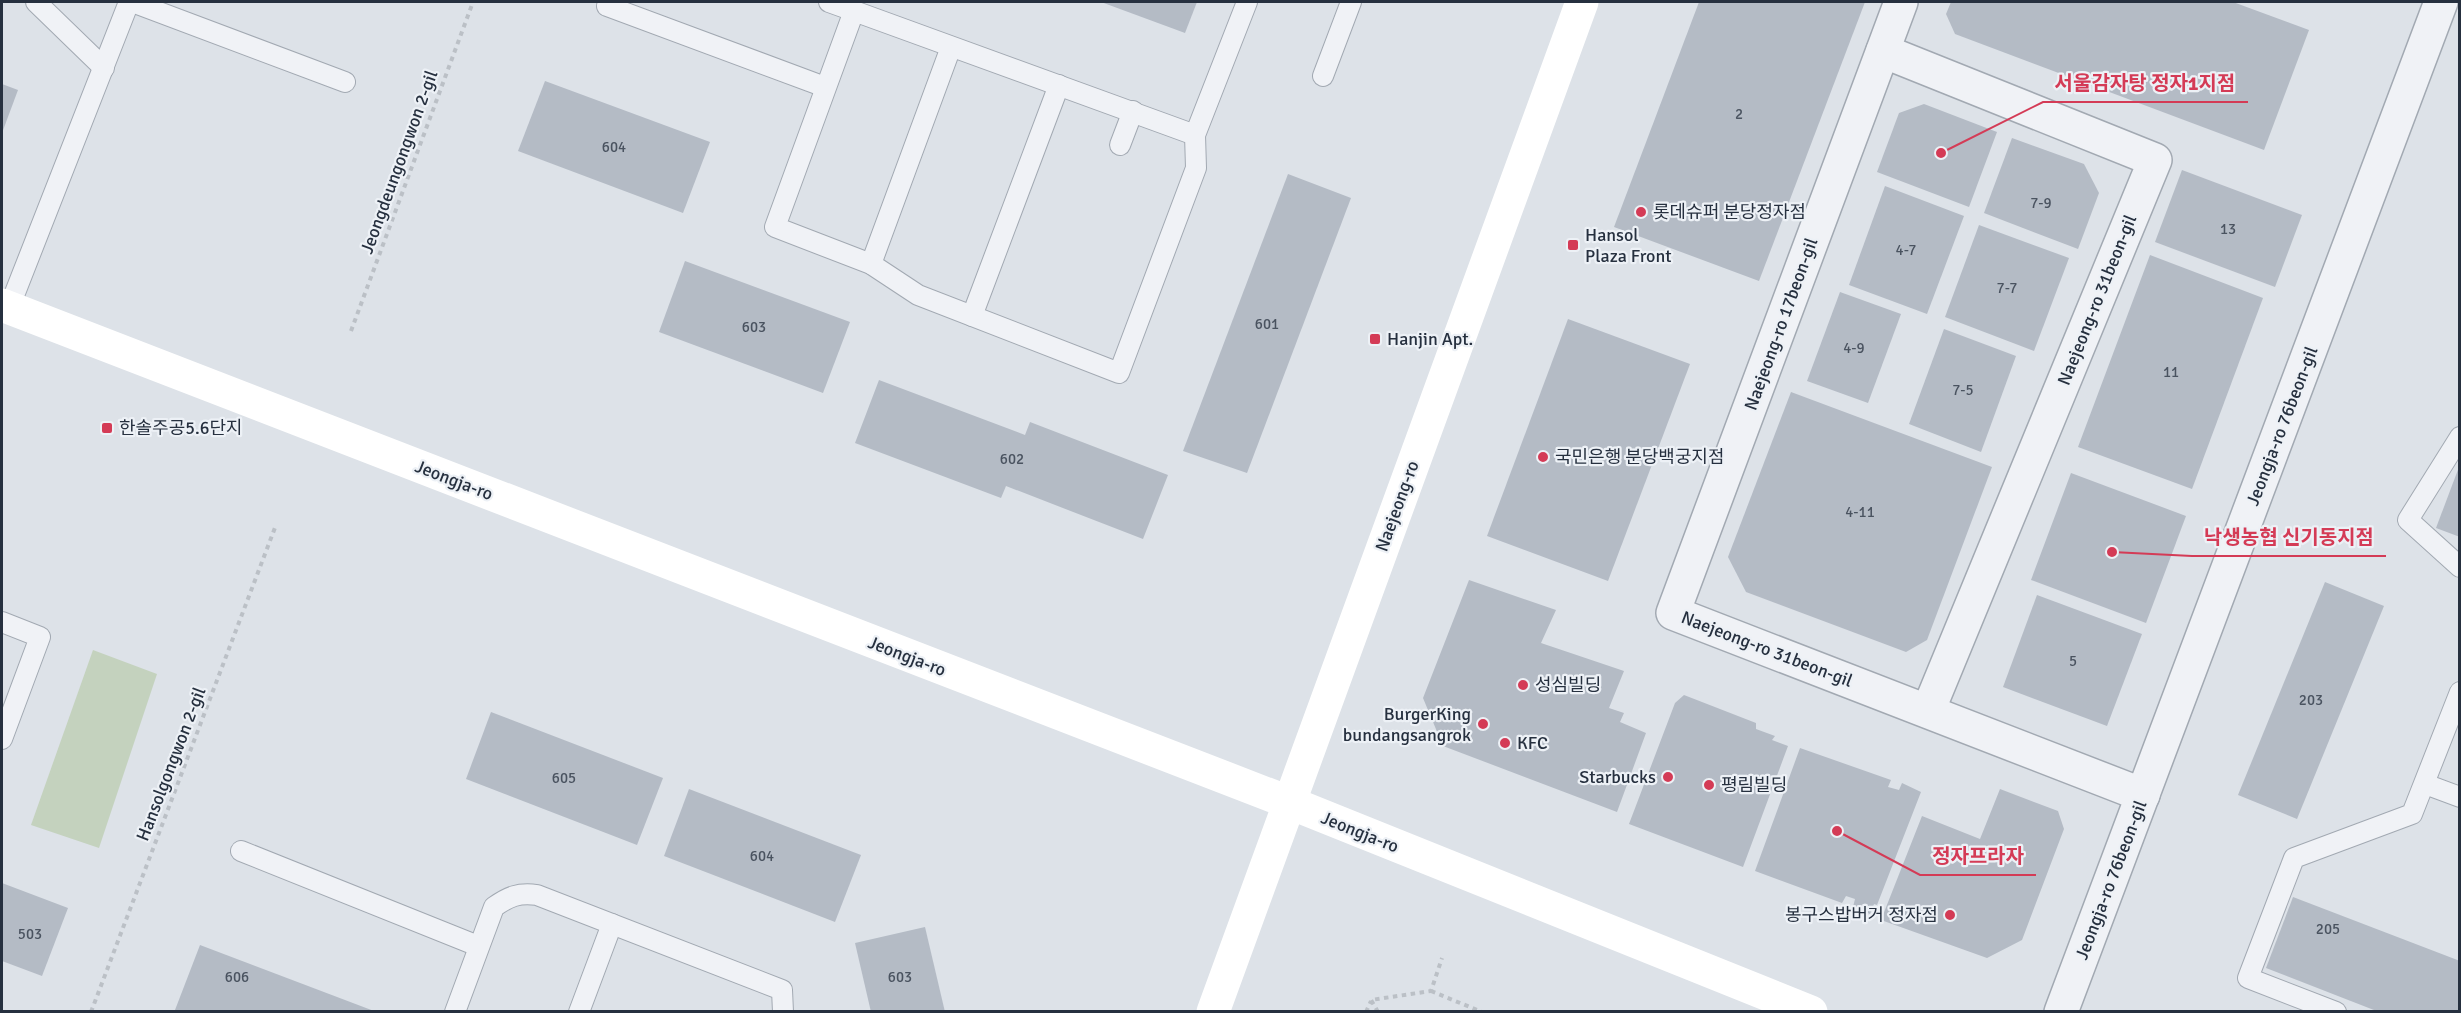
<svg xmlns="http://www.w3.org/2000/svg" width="2461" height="1013" font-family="Signika,'Noto Sans KR',sans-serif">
<rect width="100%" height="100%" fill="#dde2e8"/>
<!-- green -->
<polygon fill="#c4d2be" points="93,650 157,674 99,848 31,825"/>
<!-- building -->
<g fill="#b4bbc5">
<polygon points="1101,2 1197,2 1185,33"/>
<polygon points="1699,2 1865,2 1759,281 1614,227"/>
<polygon points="1951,2 2233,2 2309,30 2264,150 1955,34 1946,14"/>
<polygon points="545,81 710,142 683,213 518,151"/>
<polygon points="2,84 18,90 2,133"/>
<polygon points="1924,104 1997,132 1969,207 1877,172 1899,113"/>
<polygon points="2012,138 2084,164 2099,193 2078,249 1984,213"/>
<polygon points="2182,170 2302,215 2275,287 2155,242"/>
<polygon points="1288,174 1351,198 1247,473 1183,451"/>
<polygon points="1885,186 1964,216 1927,314 1849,285"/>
<polygon points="1979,225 2069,258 2034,351 1945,317"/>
<polygon points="2150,255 2263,298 2192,489 2078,447"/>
<polygon points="685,261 850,322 823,393 659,332"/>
<polygon points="1840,292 1901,314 1868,403 1807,381"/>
<polygon points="1568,319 1690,364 1608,581 1487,536"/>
<polygon points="1944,329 2016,356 1981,452 1909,424"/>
<polygon points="879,380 1025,435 1030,422 1168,475 1143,539 1006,486 1001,498 855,443"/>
<polygon points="1791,392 1992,467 1927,640 1906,652 1746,592 1728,557"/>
<polygon points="2459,467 2460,467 2460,537 2436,528"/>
<polygon points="2071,473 2186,516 2146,623 2031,580"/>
<polygon points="1469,580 1556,610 1541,643 1624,671 1609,708 1624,713 1620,722 1646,733 1617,812 1443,746 1423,698"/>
<polygon points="2325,582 2384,606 2297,819 2238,795"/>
<polygon points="2037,595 2142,634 2107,726 2003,687"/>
<polygon points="1684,695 1756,723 1756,729 1775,736 1772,740 1788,746 1743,867 1629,824 1675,703"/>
<polygon points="491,712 663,778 637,845 466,779"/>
<polygon points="1800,748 1891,780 1888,787 1899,790 1902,783 1921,792 1877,905 1874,904 1870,914 1853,907 1855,899 1846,896 1842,903 1755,871"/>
<polygon points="689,789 861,855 835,922 664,856"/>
<polygon points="2000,789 2058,811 2064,829 2022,940 1987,958 1881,920 1922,816 1980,839"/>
<polygon points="2,883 68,908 42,976 2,961"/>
<polygon points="2293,897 2460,961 2460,1012 2379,1012 2266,968"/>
<polygon points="925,927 945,1012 871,1012 855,943"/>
<polygon points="200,945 374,1011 374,1012 178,1012 175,1010"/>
</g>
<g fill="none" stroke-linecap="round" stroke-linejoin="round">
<!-- lane casing -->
<g stroke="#a2a9b2" stroke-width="22">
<g id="lane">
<polyline points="36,2 104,68"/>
<polyline points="132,2 345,82"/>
<polyline points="609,2 607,6 825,87"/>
<polyline points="829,2 854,11"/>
<polyline points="1323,76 1351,2"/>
<polyline points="1195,135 854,11 775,227 871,264 918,295 1119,373 1196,168 1195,135 1247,2"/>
<polyline points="1120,145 1133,111"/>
<polyline points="871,264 951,47"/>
<polyline points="9,308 129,2"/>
<polyline points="972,316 1059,85"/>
<polyline points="2460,437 2408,520 2460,567"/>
<polyline points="2,622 40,637 2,739"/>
<polyline points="2425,784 2460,797"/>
<polyline points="241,851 478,946"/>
<path d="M455,1012l39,-105c14,-10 25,-15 43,-12l245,95 1,22"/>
<polyline points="579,1012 612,924"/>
<polyline points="2336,1012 2248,978 2294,858 2412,814 2460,692"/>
</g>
</g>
<!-- street casing -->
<g stroke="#a2a9b2" stroke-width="36">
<g id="street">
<polyline points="1901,2 1673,613 2143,795"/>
<polyline points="1883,51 2155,160 1928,711"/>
<polyline points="2061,1012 2441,2"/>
</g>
</g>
<!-- path -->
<g stroke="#bbc0c6" stroke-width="4" stroke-dasharray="4.5 4.5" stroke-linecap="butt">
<polyline points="351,331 473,2"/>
<polyline points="1431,991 1482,1012"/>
<polyline points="91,1012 276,525"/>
<polyline points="1366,1012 1371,1001"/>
<polyline points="1378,1012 1371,1000 1431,991 1442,958"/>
</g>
<!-- lane -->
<use href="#lane" stroke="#f0f2f6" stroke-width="20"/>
<!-- street -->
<use href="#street" stroke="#f0f2f6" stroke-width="33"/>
<!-- secondary -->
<g stroke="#fff" stroke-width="33">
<polyline points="2,305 1288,802 1811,1012"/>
<polyline points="1213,1012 1582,2"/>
</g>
</g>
<!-- markers -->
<g fill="#d43b56" stroke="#edf1f6" stroke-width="2">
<circle cx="1641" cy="212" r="6"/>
<rect x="1567" y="239" width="12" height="12" rx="3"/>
<rect x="1369" y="333" width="12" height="12" rx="3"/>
<rect x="101" y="422" width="12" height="12" rx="3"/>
<circle cx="1543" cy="457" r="6"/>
<circle cx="1523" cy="685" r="6"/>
<circle cx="1483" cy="724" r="6"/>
<circle cx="1505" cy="743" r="6"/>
<circle cx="1668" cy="777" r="6"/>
<circle cx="1709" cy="785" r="6"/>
<circle cx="1950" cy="915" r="6"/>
</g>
<g text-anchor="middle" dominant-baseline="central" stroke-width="4.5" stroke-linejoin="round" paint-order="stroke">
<!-- number labels -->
<g font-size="15" fill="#4a5360">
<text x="1739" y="114">2</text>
<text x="614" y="147">604</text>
<text x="2041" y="203">7-9</text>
<text x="2228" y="229">13</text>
<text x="1906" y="250">4-7</text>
<text x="2007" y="288">7-7</text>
<text x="1267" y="324">601</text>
<text x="754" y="327">603</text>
<text x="1854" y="348">4-9</text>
<text x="2171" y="372">11</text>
<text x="1963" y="390">7-5</text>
<text x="1012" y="459">602</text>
<text x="1860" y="512">4-11</text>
<text x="2073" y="661">5</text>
<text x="2311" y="700">203</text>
<text x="564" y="778">605</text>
<text x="762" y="856">604</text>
<text x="2328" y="929">205</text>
<text x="30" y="934">503</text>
<text x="237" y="977">606</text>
<text x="900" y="977">603</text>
</g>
<!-- street labels -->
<g font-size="18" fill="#26303f" stroke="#edf1f6">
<text transform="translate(399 162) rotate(-70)">Jeongdeungongwon 2-gil</text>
<text transform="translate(2097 300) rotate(-68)">Naejeong-ro 31beon-gil</text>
<text transform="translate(1781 324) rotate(-70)">Naejeong-ro 17beon-gil</text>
<text transform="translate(2282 426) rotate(-69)">Jeongja-ro 76beon-gil</text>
<text transform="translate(454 480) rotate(21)">Jeongja-ro</text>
<text transform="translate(1397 506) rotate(-70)">Naejeong-ro</text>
<text transform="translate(1767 649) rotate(21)">Naejeong-ro 31beon-gil</text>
<text transform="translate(907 656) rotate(21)">Jeongja-ro</text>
<text transform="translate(171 764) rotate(-69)">Hansolgongwon 2-gil</text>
<text transform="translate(1360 832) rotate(22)">Jeongja-ro</text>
<text transform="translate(2111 880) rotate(-69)">Jeongja-ro 76beon-gil</text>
</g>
<!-- poi labels -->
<g font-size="18" fill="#26303f" stroke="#edf1f6" text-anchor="start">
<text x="1653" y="212">롯데슈퍼 분당정자점</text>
<text x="1585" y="235">Hansol<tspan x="1585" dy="21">Plaza Front</tspan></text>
<text x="1387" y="339">Hanjin Apt.</text>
<text x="119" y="428">한솔주공5.6단지</text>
<text x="1555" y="457">국민은행 분당백궁지점</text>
<text x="1535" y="685">성심빌딩</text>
<text x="1471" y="714" text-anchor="end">BurgerKing<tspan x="1471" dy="21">bundangsangrok</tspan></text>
<text x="1517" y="743">KFC</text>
<text x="1656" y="777" text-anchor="end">Starbucks</text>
<text x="1721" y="785">평림빌딩</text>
<text x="1938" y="915" text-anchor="end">봉구스밥버거 정자점</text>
</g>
</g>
<!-- callouts -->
<path fill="none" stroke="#d43b56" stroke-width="2" d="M1941 153L2043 102H2248M2112 552L2192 556H2386M1837 831L1920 875H2036"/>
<g fill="#d43b56" stroke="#edf1f6" stroke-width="2">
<circle cx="1941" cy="153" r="6"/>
<circle cx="2112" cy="552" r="6"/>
<circle cx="1837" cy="831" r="6"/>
</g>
<g font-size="20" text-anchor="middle" font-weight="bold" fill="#d43b56" stroke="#edf1f6" stroke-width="4.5" stroke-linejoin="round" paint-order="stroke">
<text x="2145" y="90">서울감자탕 정자1지점</text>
<text x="2289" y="544">낙생농협 신기동지점</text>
<text x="1978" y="863">정자프라자</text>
</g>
<!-- border -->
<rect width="2461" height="1013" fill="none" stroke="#26303f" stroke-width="6"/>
</svg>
